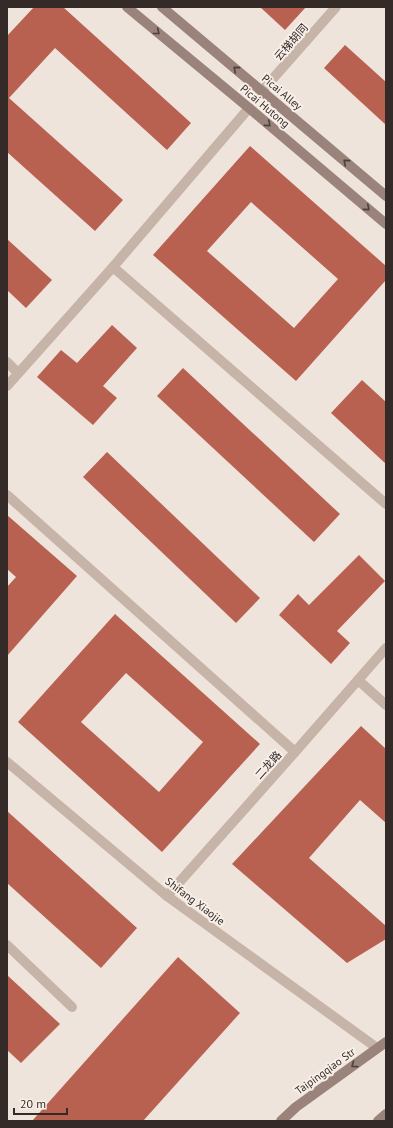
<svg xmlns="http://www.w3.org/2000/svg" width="393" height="1128" font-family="'PT Sans','Noto Sans SC',sans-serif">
<rect width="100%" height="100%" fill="#efe4dc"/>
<!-- building -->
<g fill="#b86150" fill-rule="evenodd">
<polygon points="34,7 63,7 191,123 167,150 55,48 9,98 123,200 95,231 7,152 7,36"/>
<polygon points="260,7 306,7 285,30"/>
<polygon points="345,45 386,82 386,125 324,68"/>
<path d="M250,146l136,120v14l-90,101 -143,-126zM251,202l87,77 -44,49 -87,-77z"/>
<polygon points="7,239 52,280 26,308 7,290"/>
<polygon points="112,325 137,348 103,386 117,398 93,425 37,377 61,350 77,363"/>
<polygon points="183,368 340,514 314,542 157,396"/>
<polygon points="362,380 386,402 386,464 331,413"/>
<polygon points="107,452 260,598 236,623 83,477"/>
<polygon points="7,515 77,576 7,656 7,587 16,577 7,569"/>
<polygon points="359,555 385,581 337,631 350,643 331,664 279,615 298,594 309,605"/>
<path d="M115,614l145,130 -98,108 -144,-130zM126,673l77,69 -44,50 -78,-70z"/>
<polygon points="361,726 386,749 386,823 360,800 309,858 386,926 386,939 347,963 232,864"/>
<polygon points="7,811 137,928 101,968 7,883"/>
<polygon points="178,957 240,1013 143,1121 32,1121"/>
<polygon points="7,975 60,1024 21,1063 7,1050"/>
</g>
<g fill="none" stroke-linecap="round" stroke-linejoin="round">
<!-- minor -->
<g stroke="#c6b4a9" stroke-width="10">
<polyline points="262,91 336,7"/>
<polyline points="113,267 386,504"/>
<polyline points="7,362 18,373"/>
<polyline points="7,386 113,267 249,108"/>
<polyline points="7,495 295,752"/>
<polyline points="358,680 386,705"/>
<polyline points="7,762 167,896 377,1048"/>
<polyline points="167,896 295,752 386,648"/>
<polyline points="7,945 72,1007"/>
</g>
<!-- secondary -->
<g stroke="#99837b" stroke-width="10">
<polyline points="127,7 249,108 386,224"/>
<polyline points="162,7 386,196"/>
<polyline points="281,1121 296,1107 386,1042"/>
<polyline points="378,1121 386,1114"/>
</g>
</g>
<!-- one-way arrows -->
<defs><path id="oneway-chevron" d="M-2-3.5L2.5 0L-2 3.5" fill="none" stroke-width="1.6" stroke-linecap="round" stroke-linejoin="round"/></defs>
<g stroke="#4d413d">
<use href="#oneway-chevron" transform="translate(157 32) rotate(39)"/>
<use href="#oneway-chevron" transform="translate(236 69) rotate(-140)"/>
<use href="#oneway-chevron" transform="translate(268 124) rotate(40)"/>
<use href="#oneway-chevron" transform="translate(346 162) rotate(-140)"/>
<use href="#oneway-chevron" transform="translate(367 208) rotate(40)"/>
<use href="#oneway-chevron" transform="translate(354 1065) rotate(144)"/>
</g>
<g text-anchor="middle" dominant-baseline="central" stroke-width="4" stroke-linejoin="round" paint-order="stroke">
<!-- street labels -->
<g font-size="11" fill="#342b28" stroke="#f7efe8">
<text transform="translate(291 42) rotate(-49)">云梯胡同</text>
<text transform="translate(282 92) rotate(40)">Picai Alley</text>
<text transform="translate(265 106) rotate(40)">Picai Hutong</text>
<text transform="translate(268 765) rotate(-48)">二龙路</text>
<text transform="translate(195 901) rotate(37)">Shifang Xiaojie</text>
<text transform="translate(325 1071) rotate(-36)">Taipingqiao Str</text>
</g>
</g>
<!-- border -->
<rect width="393" height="1128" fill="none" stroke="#342b28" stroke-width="16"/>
<!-- scale -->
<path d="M14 1108v6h53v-6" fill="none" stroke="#342b28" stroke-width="2"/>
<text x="20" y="1108" font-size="12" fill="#342b28" stroke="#f7efe8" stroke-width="3" paint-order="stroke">20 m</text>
</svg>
